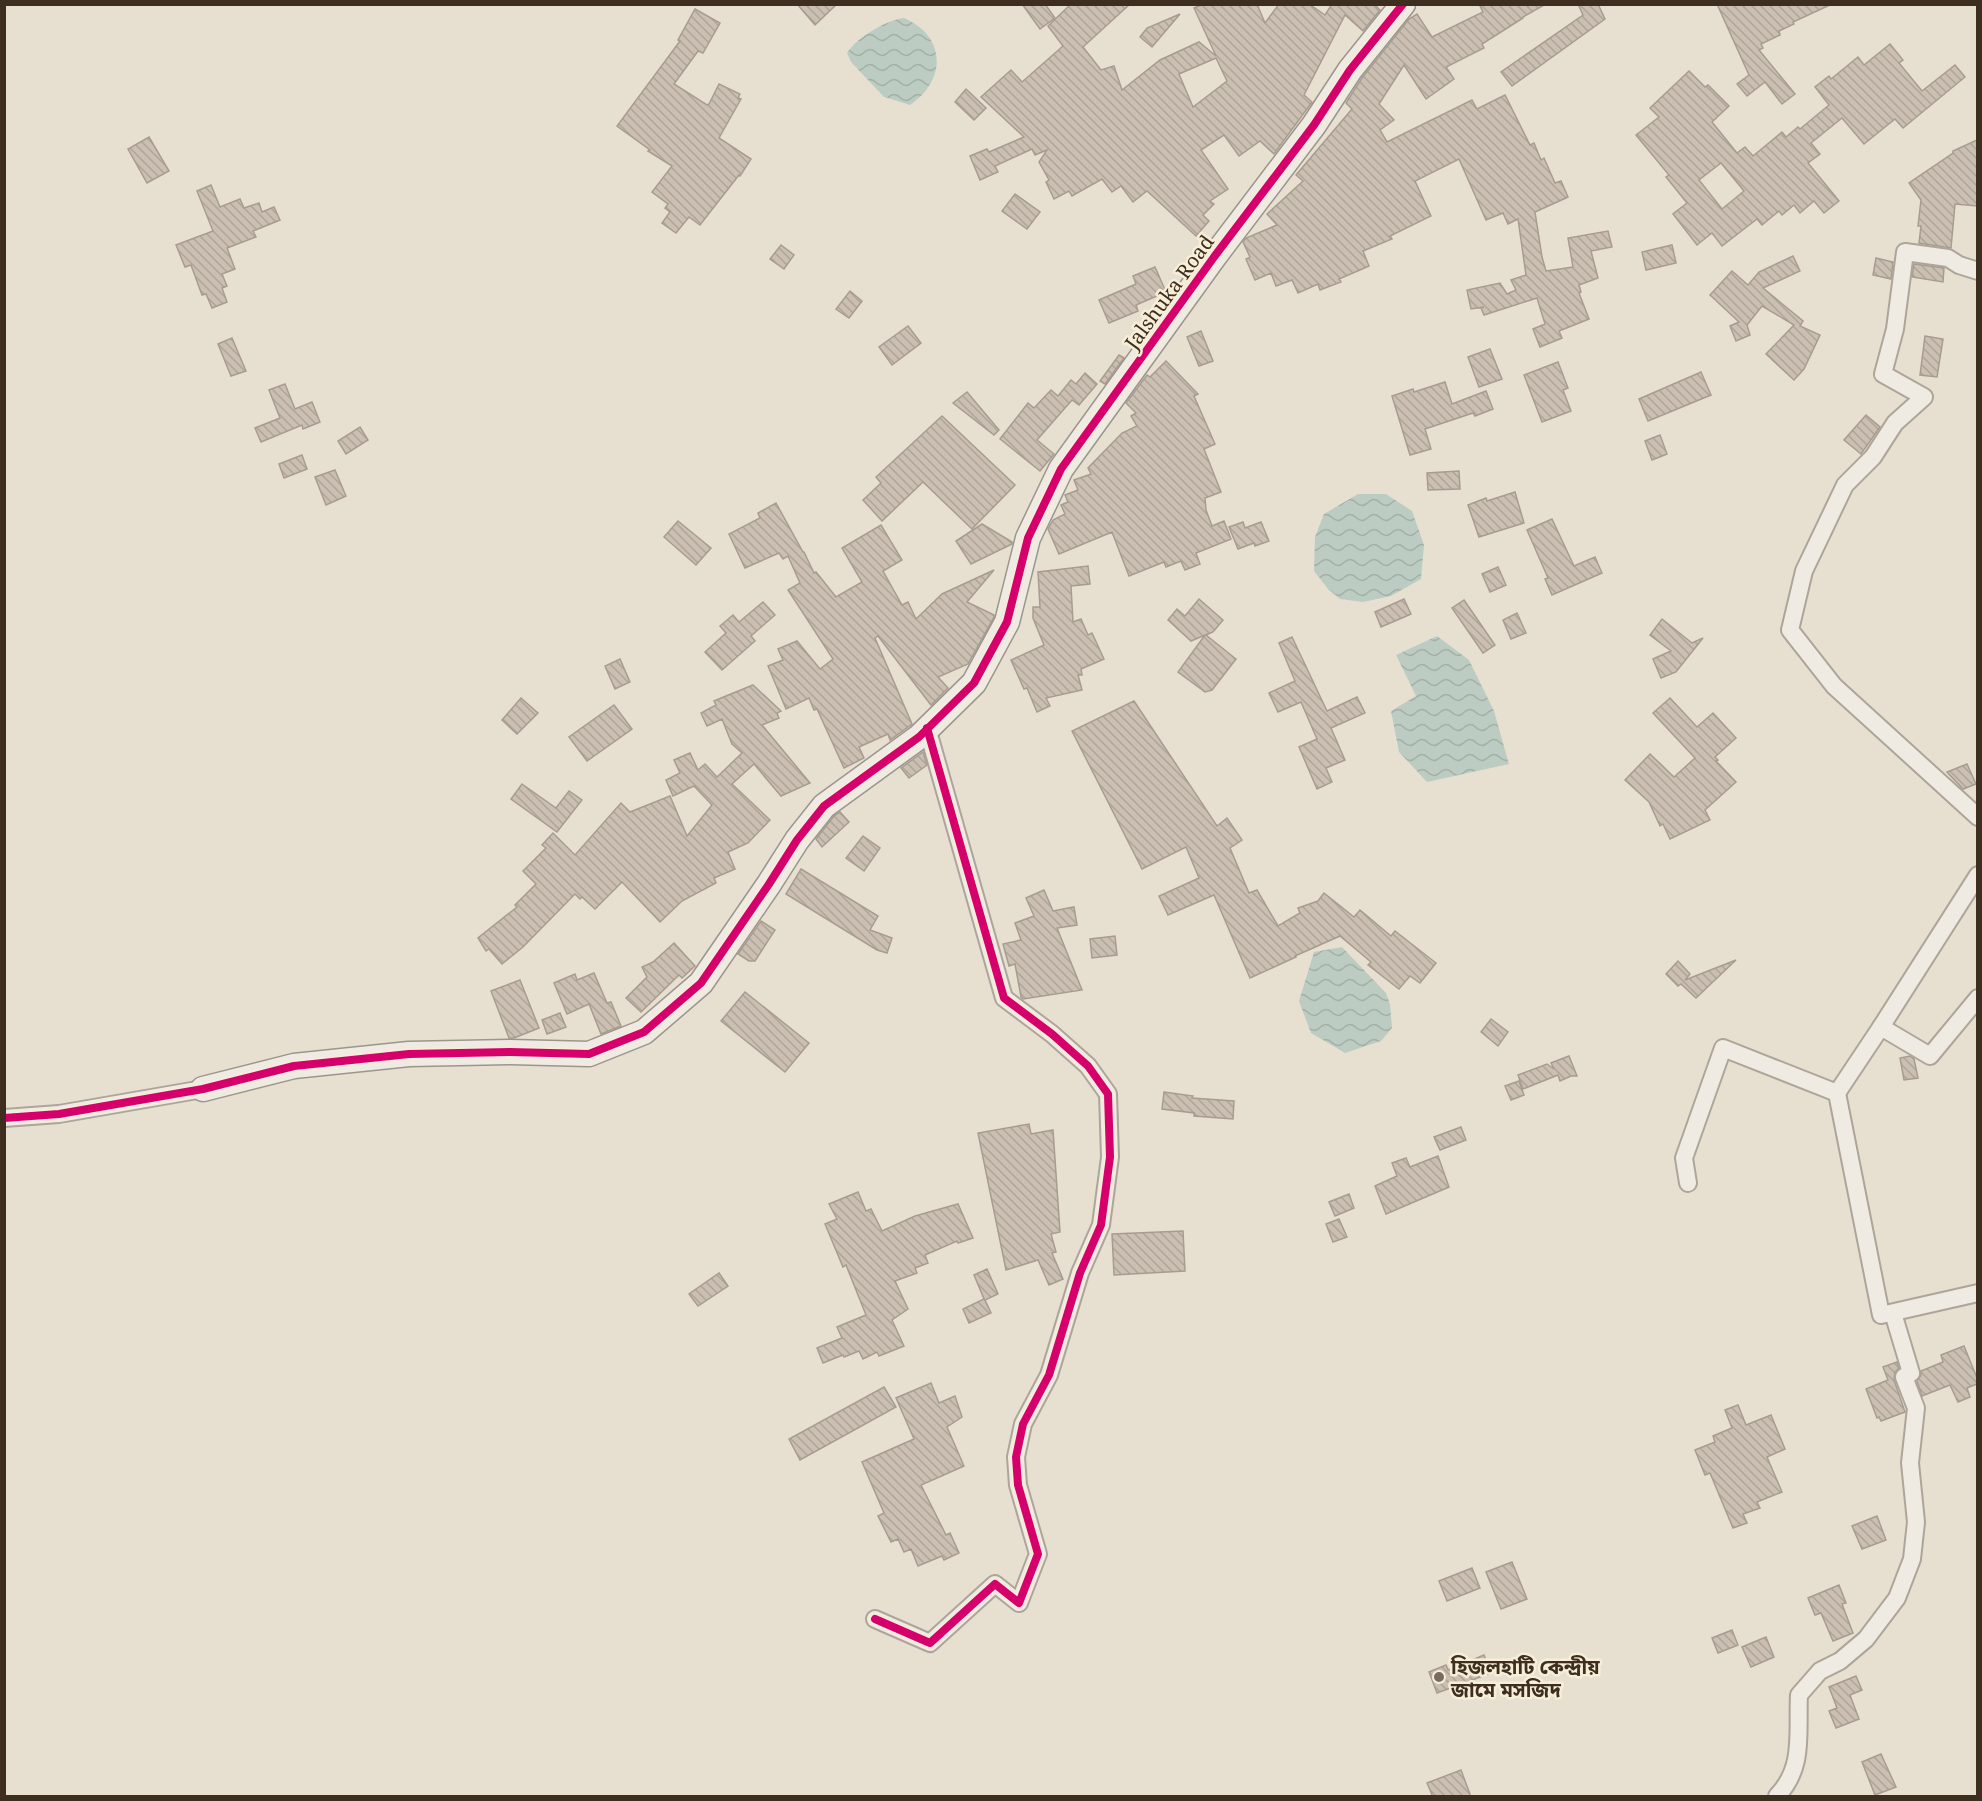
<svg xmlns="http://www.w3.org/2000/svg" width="1982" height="1801" font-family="'Noto Serif','Noto Sans Bengali',serif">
<defs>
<pattern id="water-waves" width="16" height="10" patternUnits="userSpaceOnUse" patternTransform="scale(1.5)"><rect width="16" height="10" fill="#bcccc2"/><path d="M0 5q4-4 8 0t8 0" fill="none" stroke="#a2b0a6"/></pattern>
<pattern id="building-back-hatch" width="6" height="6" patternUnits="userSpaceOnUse" patternTransform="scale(1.5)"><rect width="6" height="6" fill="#cbbfb2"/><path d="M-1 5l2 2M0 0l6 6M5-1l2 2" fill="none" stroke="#afa499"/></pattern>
</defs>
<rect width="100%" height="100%" fill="#e7e0d1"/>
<!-- water -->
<g fill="url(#water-waves)">
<path d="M904,18c42,18 43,62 6,87l-26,-8 -33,-35 -4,-9c9,-15 39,-33 57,-35z"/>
<polygon points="1358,494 1386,494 1412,511 1424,545 1421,579 1391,596 1363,602 1340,599 1328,589 1314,571 1315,537 1324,514"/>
<polygon points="1437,636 1469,660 1494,711 1509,764 1427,782 1399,752 1391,711 1416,696 1396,655"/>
<polygon points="1342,947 1386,993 1390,1004 1392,1028 1381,1041 1345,1053 1311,1033 1299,1001 1314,952"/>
</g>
<!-- building -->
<g fill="url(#building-back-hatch)" stroke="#a89c90" stroke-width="1.5" fill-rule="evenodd">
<polygon points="797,4 837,4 815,25"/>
<polygon points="1022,4 1045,4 1055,18 1040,29"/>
<path d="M1071,4h59l-47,43 18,23 13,-4 8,24 38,-30 39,-18 17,14 -22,-48 10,-4h53l8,19 14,-19h30l16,11 7,-11h42l6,6 -17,21 -18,-16 -41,80 8,7 -38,52 -14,-13 -21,15 -15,-21 -23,15 27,39 -18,12 4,3 -11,11 6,6 -13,15 -49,-45 -14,11 -12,-16 -9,6 -10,-13 -30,17 -3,-5 -15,8 -8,-17 3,-2 -10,-18 8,-12 -12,5 -3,-6 -37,17 3,6 -18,8 -10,-24 17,-7 2,3 35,-15 -43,-40 30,-27 11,12 41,-36 -15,-20zM1216,58l11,23 -34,26 -14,-33z"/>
<polygon points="1479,4 1546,4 1523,17 1523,18 1482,44 1484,48 1446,67 1454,79 1426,99 1404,65 1379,104 1394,120 1380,130 1387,142 1472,100 1477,109 1505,95 1530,145 1534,143 1541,160 1544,158 1555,183 1561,181 1568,197 1535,212 1542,257 1546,271 1573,267 1568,238 1608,231 1612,247 1591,251 1598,278 1579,285 1581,292 1579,293 1589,319 1559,331 1562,338 1540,347 1533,329 1545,324 1537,298 1484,315 1481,308 1484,307 1471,309 1467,290 1500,283 1507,294 1516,290 1511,280 1526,275 1518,219 1508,224 1503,213 1486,220 1459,159 1415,181 1431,216 1390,236 1392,239 1363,251 1369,266 1339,279 1341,282 1320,290 1318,284 1298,293 1292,280 1276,286 1271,273 1255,280 1246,259 1250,257 1243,242 1246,238 1277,225 1267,214 1303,181 1296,175 1352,109 1346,103 1362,78 1409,19 1417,14 1432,37 1483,12"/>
<polygon points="1578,4 1598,4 1605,19 1512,86 1501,72 1583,15"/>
<polygon points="1717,4 1832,4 1793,22 1794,24 1779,31 1780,35 1761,44 1763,48 1759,50 1795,94 1782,104 1765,82 1747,96 1737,84 1749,75"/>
<polygon points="695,9 720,23 703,53 698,51 674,84 707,105 709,104 719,84 740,94 738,98 741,99 719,138 751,159 740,176 739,175 700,225 689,217 676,233 662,223 670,212 665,208 668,204 652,192 672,166 648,151 650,150 617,126 680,41 678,40"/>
<polygon points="1180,14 1152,47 1140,37 1147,28"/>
<path d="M1890,44l13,16 -4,3 23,28 33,-26 10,12 -62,51 -8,-9 -31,25 -22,-26 -31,25 9,11 -12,9 31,38 -15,12 -10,-12 -14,12 -6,-8 -12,10 -3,-4 -17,14 -5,-6 -35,27 -10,-13 -15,12 -24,-31 14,-11 -21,-26 3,-2 -33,-40 23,-18 -9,-9 39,-37 16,16 3,-2 21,21 -17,16 25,31 8,-6 8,9 29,-24 4,5 12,-10 2,2 29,-24 -14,-18 14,-11 2,3 27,-22 6,8zM1721,163l23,28 -22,18 -23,-29z"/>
<polygon points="966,89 986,108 974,120 955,102"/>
<polygon points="149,137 169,171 147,183 128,149"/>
<polygon points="1977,140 1977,206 1955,204 1951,248 1919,243 1921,226 1918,226 1921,200 1909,183 1953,153 1953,151"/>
<polygon points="211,185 220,207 240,199 244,208 259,203 262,212 274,207 280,220 253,231 256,237 227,248 235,269 222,274 227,286 222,288 227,302 212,308 206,294 202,295 191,265 185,267 176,245 213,231 197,191"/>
<polygon points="1015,194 1040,212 1027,229 1002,211"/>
<polygon points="781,245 794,255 784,269 770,259"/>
<polygon points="1672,245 1676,263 1646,270 1642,252"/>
<polygon points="1793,256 1800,271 1763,288 1803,321 1800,326 1820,335 1804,369 1794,380 1766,354 1794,325 1762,306 1747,325 1750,335 1736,341 1730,326 1739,322 1710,295 1732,271 1748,285 1759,272"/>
<polygon points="1876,258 1893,262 1891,279 1873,275"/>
<polygon points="1914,264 1944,268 1943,282 1912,277"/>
<polygon points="1155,267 1166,292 1136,305 1138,311 1109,323 1099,300 1136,284 1133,276"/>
<polygon points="850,291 862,301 849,318 836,309"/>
<polygon points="908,326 921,343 892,365 879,347"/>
<polygon points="1201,331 1213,361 1199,366 1187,337"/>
<polygon points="1925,336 1943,339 1937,377 1920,375"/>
<polygon points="232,338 246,371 231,376 218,344"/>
<polygon points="1490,349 1502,379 1479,387 1468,357"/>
<polygon points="1119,355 1124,358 1105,384 1100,381"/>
<polygon points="1166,361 1198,394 1194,396 1215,444 1204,449 1221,492 1205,498 1206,510 1212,526 1224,521 1231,539 1196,553 1200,564 1185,570 1181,561 1166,567 1164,562 1129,576 1112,532 1059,554 1048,529 1053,520 1065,514 1061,505 1068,502 1065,495 1078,490 1074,480 1091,474 1088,468 1122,433 1137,426 1131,416 1136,413 1126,403 1147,375 1150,377"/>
<polygon points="1558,362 1568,388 1563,390 1571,411 1542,422 1524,375"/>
<polygon points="1701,372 1711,395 1648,421 1639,399"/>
<polygon points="1085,373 1097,384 1079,405 1072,400 1037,440 1054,454 1040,471 1000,439 1028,403 1034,408 1051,390 1058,396 1071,380 1076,384"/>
<polygon points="1445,382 1452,404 1486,391 1493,409 1475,416 1473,413 1425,429 1431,449 1410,455 1392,396 1413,389 1414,392"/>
<polygon points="285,384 295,409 312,402 320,422 303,429 302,425 261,442 255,428 280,418 269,390"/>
<polygon points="967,392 999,430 994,435 953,403"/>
<polygon points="1866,415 1880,427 1861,454 1844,440"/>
<polygon points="942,416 1015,485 972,529 923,482 882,521 863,500 881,483 876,477"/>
<polygon points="360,427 368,440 346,454 338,441"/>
<polygon points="1660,435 1667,454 1652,460 1645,441"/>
<polygon points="302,455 307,469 284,478 279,464"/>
<polygon points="335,470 346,496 326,505 315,477"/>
<polygon points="1459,471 1460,489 1428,490 1427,473"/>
<polygon points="1515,492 1524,523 1479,537 1468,505 1486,498 1487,501"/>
<polygon points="776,503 803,552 804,552 814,573 816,572 836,597 862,582 842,548 881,525 902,560 883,571 902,605 908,602 916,619 942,594 994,570 967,602 994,615 994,617 968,664 938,677 948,688 931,705 878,636 875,638 912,724 890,740 888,734 859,747 864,758 844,768 817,709 814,710 809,698 786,709 768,666 783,660 778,649 797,641 820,669 833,659 788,590 800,583 788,556 783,559 779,553 745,568 729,534 760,518 758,513"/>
<polygon points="1552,519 1574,566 1595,557 1602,573 1552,595 1545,579 1548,578 1527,530"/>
<polygon points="678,521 711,548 696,565 664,537"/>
<polygon points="1243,522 1245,528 1261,522 1269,541 1255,546 1254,543 1238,549 1229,527"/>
<polygon points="982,524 1012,542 1012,544 971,564 956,541"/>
<polygon points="1088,566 1090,584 1071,586 1073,622 1081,619 1088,635 1092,633 1104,659 1081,669 1082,675 1078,675 1082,690 1046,698 1050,706 1037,712 1027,688 1024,689 1011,660 1044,645 1033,618 1033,607 1040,607 1038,572"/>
<polygon points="1498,567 1506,585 1490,592 1482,574"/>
<polygon points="1199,599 1223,620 1213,632 1206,635 1236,659 1212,690 1205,692 1178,672 1205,635 1191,641 1168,620 1177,609 1185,616"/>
<polygon points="1404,599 1411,614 1381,627 1375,612"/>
<polygon points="1464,600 1495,645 1483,653 1452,608"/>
<polygon points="763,602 775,615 751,636 755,641 722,670 705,652 726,633 720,626 733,615 739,622"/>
<polygon points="1517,613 1526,633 1511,639 1503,620"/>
<polygon points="1662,619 1692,643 1703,638 1676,672 1661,678 1653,659 1671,651 1650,635"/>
<polygon points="1292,637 1327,711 1357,697 1365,713 1331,728 1345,760 1326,768 1332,782 1317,789 1299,747 1317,739 1301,702 1278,712 1269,693 1295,681 1279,643"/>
<polygon points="620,659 630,682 615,689 605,666"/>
<polygon points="753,685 781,711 777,713 779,718 762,725 810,783 781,796 754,764 732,784 770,820 748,843 728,852 735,869 714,878 716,883 682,901 660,922 622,882 595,909 582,897 580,899 575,894 523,947 502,964 489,949 486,951 478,938 517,907 515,905 536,884 523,871 546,848 542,845 553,833 575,855 621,803 630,812 670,796 687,836 712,805 694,786 673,796 666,780 680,773 674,760 690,753 698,770 705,764 717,777 742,753 732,744 722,719 707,726 701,713 716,705 714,701"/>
<polygon points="521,698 538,713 517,734 502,720"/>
<polygon points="1670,698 1697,727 1713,713 1736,738 1715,757 1718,760 1716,761 1736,782 1705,810 1710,820 1670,839 1663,824 1660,826 1649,802 1625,780 1650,754 1674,777 1695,758 1653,713"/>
<polygon points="1134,701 1217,826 1227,818 1242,840 1230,848 1249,893 1257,890 1278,926 1300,913 1298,908 1318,901 1324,893 1354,917 1360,910 1391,936 1395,931 1436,963 1420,983 1410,976 1399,989 1368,965 1371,962 1340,936 1295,956 1296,957 1250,978 1214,895 1168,915 1159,896 1199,878 1186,847 1142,869 1072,731"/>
<polygon points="614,705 632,729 587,761 569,737"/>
<polygon points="923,752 927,765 909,778 901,768"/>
<polygon points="1967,764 1976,784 1963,789 1947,772"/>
<polygon points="522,784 556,808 569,791 582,800 557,832 511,799"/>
<polygon points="840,812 849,822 822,847 816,839 834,816"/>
<polygon points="863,836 880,848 864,871 846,858"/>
<polygon points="801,869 878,916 870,930 892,938 887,953 877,950 786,894"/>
<polygon points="1044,890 1053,911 1074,907 1077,925 1057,928 1082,990 1023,999 1021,997 1015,964 1009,966 1003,944 1021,940 1015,923 1034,916 1026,898"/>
<polygon points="761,921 775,930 755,961 749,961 738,954"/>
<polygon points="1115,936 1117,955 1092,958 1090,939"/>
<polygon points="674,943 695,966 682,978 679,975 641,1012 626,998 647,977 642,967 653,962"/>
<polygon points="1736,960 1696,998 1681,984 1678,986 1666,974 1678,961 1690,974 1685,980"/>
<polygon points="594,973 607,1003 611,1002 621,1026 601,1034 589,1004 567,1014 554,983 575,974 577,980"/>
<polygon points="520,980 539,1028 514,1038 509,1038 491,991"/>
<polygon points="745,992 809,1043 785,1072 721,1021"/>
<polygon points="560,1013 566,1027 547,1034 542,1020"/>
<polygon points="1491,1019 1508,1032 1498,1046 1481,1032"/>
<polygon points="1569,1056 1577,1076 1571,1076 1560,1081 1558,1075 1523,1089 1518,1075 1547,1064 1554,1069 1551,1063"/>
<polygon points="1910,1056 1914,1059 1918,1078 1904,1080 1900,1058"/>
<polygon points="1519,1081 1524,1095 1511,1100 1505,1086"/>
<polygon points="1164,1092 1193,1096 1192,1098 1234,1101 1233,1119 1194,1116 1194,1113 1162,1109"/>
<polygon points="1029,1124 1031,1134 1053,1130 1060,1232 1051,1234 1056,1252 1052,1253 1063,1279 1049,1285 1038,1260 1006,1270 978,1133"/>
<polygon points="1461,1127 1466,1140 1440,1150 1434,1137"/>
<polygon points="1438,1156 1449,1187 1386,1214 1375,1186 1397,1176 1392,1163 1406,1158 1410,1167"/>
<polygon points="858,1192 866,1211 871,1209 882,1231 915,1216 958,1204 973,1238 958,1243 957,1241 925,1255 928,1263 915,1268 917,1273 895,1281 908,1309 892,1320 904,1346 879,1356 877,1352 863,1359 859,1351 844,1357 843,1355 823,1363 817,1348 842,1338 837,1327 866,1315 846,1265 843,1267 825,1224 837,1219 829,1204"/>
<polygon points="1349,1194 1354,1208 1335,1216 1329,1202"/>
<polygon points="1339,1219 1347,1237 1333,1242 1326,1224"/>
<polygon points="1183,1231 1185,1271 1114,1275 1112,1234"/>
<polygon points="987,1269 998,1294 985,1300 991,1313 969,1323 963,1309 984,1299 974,1275"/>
<polygon points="719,1273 728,1286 698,1306 689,1294"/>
<polygon points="1964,1346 1977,1378 1977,1384 1967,1388 1970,1397 1958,1402 1950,1385 1922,1396 1917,1381 1921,1375 1921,1371 1943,1362 1941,1355"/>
<polygon points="1897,1362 1899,1368 1895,1372 1894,1380 1905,1412 1881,1421 1879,1417 1877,1418 1866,1389 1888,1380 1883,1367"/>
<polygon points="931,1383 939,1403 955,1396 962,1417 947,1427 964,1466 921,1485 946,1535 950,1533 959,1553 944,1560 942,1556 918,1566 911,1549 904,1552 898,1539 891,1542 878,1516 884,1513 862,1462 914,1439 896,1398"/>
<polygon points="884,1387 896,1407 800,1460 789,1439"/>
<polygon points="1738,1405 1746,1425 1771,1415 1785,1449 1767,1457 1782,1492 1757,1502 1760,1508 1743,1514 1747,1523 1733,1528 1710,1473 1705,1475 1695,1450 1715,1442 1713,1436 1732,1428 1725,1410"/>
<polygon points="1877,1516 1886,1540 1862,1549 1852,1526"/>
<polygon points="1512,1562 1527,1599 1501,1609 1486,1572"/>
<polygon points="1472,1568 1480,1588 1447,1601 1439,1581"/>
<polygon points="1839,1585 1846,1603 1842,1604 1853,1633 1833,1641 1821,1613 1815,1615 1808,1598"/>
<polygon points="1732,1630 1738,1645 1718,1653 1712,1638"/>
<polygon points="1766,1637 1774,1657 1751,1667 1742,1647"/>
<polygon points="1484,1655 1491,1673 1437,1693 1429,1672 1446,1665 1448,1670"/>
<polygon points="1856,1676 1862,1690 1850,1695 1859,1719 1836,1728 1829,1711 1837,1708 1829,1687"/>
<polygon points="1881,1754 1896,1787 1875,1795 1862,1762"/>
<polygon points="1461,1770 1471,1797 1433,1797 1427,1783"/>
</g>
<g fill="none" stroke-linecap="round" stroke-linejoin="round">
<!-- street casing -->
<g stroke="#ada599" stroke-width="20">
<g id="street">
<polyline points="1978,271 1959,265 1948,258 1905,252 1895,329 1883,374 1924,397 1895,423 1873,457 1845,485 1804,571 1790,630 1834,686 1978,817"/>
<polyline points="1978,875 1881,1027 1930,1056 1978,998"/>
<polyline points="1837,1093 1881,1315 1978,1293"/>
<polyline points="4,1118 59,1114 203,1089"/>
<polyline points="1688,1183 1684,1158 1723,1048 1837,1093 1881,1027"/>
<polyline points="875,1619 930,1643 995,1584 1019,1603 1038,1554 1018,1485 1016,1457 1023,1424 1049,1375 1080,1273 1101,1225 1110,1157 1108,1094 1088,1066 1052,1034 1004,998 927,728"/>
<path d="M1777,1796c28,-29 20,-63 22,-101l21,-24 20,-10 26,-22 31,-41 15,-39 4,-37 -6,-59 6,-55 -12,-31 7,-4 -18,-60"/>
</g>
</g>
<!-- secondary casing -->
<g stroke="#9c958a" stroke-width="27">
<polyline id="secondary" points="203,1089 294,1066 409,1054 510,1052 589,1054 644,1032 701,983 769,884 797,840 824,806 919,737 974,683 1007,622 1028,538 1061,469 1214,257 1314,125 1350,70 1403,4"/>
</g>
<!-- street -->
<use href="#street" stroke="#efebe3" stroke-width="16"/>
<!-- secondary -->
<use href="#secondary" stroke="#efebe3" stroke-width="24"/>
<!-- cycleway casing -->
<g stroke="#f7eed8" stroke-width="11">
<g id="cycleway">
<polyline points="4,1118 59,1114 203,1089 294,1066 409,1054 510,1052 589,1054 644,1032 701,983 769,884 797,840 824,806 919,737 974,683 1007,622 1028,538 1061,469 1214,257 1314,125 1350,70 1403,4"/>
<polyline points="875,1619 930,1643 995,1584 1019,1603 1038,1554 1018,1485 1016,1457 1023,1424 1049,1375 1080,1273 1101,1225 1110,1157 1108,1094 1088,1066 1052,1034 1004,998 927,728"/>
</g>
</g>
<!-- cycleway -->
<use href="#cycleway" stroke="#d6006c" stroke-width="8"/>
</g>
<!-- markers -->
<circle fill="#786c5e" stroke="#f7eed8" stroke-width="2" cx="1439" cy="1677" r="6"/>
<g text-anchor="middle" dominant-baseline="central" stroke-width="5" stroke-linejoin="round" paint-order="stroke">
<!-- street labels -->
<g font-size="20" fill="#3d2e20" stroke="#f7eed8">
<text transform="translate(1169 292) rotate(-54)">Jalshuka Road</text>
</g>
<!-- poi labels -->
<g font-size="20" font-weight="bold" fill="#3d2e20" stroke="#f7eed8" text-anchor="start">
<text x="1451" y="1666">হিজলহাটি কেন্দ্রীয়<tspan x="1451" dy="23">জামে মসজিদ</tspan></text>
</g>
</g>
<!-- border -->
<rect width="1982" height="1801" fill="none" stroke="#3d2e20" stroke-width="12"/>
</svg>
